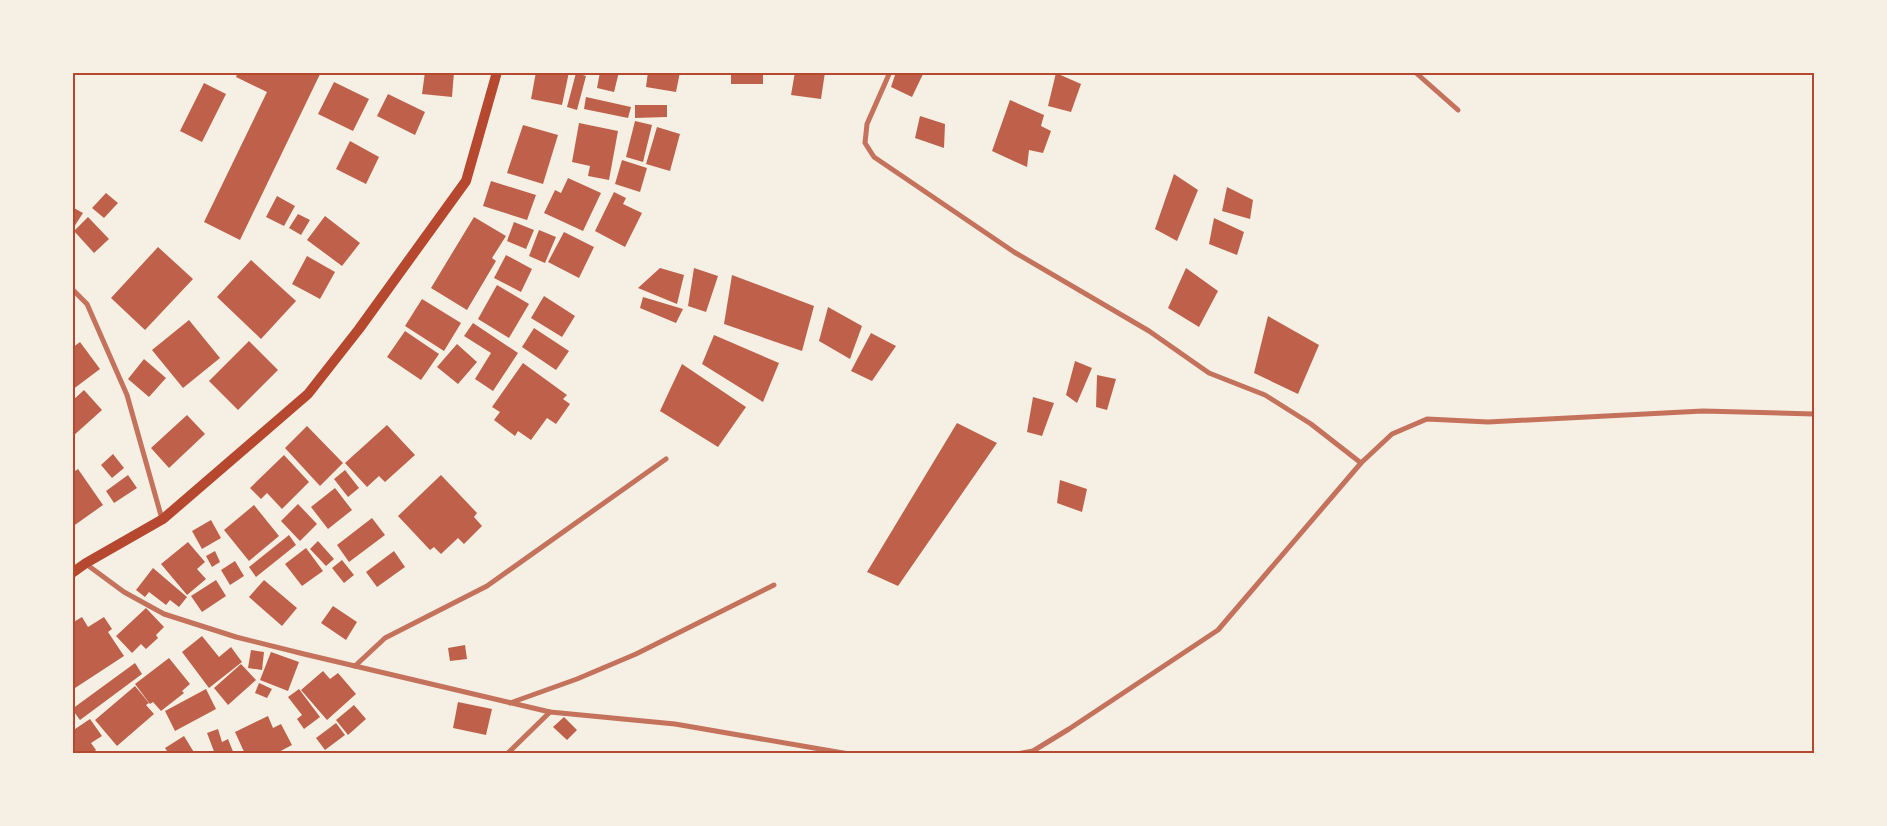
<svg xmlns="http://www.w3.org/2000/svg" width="1887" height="826" font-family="Cabin,sans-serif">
<rect width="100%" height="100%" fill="#f6efe4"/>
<!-- building -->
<g fill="#bf614a">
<polygon points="238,72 321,72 240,240 204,222 267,92 236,77"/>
<polygon points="425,72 454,72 452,97 422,94"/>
<polygon points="536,72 569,72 562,105 531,99"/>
<polygon points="600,72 619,72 614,92 597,88"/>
<polygon points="648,72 680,72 676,92 646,87"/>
<rect x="731" y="72" width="32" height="12"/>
<polygon points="795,72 825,72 821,99 791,95"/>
<polygon points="896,72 924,72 912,97 891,87"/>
<polygon points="576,73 586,76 577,110 567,107"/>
<polygon points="1056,73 1081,84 1071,112 1048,106"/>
<polygon points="334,82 369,99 353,131 318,114"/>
<polygon points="204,83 226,94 202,142 180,131"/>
<polygon points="388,94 425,112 415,135 377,116"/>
<polygon points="586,97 631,107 628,118 584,109"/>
<polygon points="1010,100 1044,115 1041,126 1051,131 1043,153 1029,150 1027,167 992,151"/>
<polygon points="635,105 667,105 667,117 635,118"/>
<polygon points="920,116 945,124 944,148 915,138"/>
<polygon points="635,121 652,125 643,162 626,157"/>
<polygon points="579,123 618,131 609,180 588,176 590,166 572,162"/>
<polygon points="523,125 558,135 543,184 507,173"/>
<polygon points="657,127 680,134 670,171 646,164"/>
<polygon points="350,141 379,157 366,184 336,169"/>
<polygon points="622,160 647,168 640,192 615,184"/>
<polygon points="1174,174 1198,190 1177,241 1155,229"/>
<polygon points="568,178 601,193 583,231 544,213 555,190 561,193"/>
<polygon points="491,181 536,195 527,220 483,206"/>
<polygon points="1227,187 1253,200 1250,219 1222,211"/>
<polygon points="614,192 626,198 623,204 642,213 625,247 595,231"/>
<polygon points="106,193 118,203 104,218 92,208"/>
<polygon points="277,196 295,206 284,226 266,217"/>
<polygon points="72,207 83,213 72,230"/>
<polygon points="298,214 310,220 301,235 289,228"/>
<polygon points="325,216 360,243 342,266 307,240"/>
<polygon points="88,217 109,239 94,253 74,231"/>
<polygon points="474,217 506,236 492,258 496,261 467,310 431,288"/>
<polygon points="1214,218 1244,232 1237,255 1209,244"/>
<polygon points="514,222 534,230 526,249 507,241"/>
<polygon points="539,230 556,237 545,263 529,256"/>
<polygon points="564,232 594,247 579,278 548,262"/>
<polygon points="158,247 193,279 145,330 111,298"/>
<polygon points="506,255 532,269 521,292 494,278"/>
<polygon points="307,256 335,272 320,299 292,284"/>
<polygon points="251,260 296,301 261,339 217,297"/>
<polygon points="660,268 684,275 677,304 638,288"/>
<polygon points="694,268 718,276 706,312 688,306"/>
<polygon points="1186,268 1218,291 1199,327 1168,308"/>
<polygon points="732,275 814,306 802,351 724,324"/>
<polygon points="497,285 529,304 509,338 478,319"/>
<polygon points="544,296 575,316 562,337 531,318"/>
<polygon points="643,297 683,309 676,323 640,308"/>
<polygon points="422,299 461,323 444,351 405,326"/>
<polygon points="828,307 862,326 850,359 819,341"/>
<polygon points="1268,316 1319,345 1298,394 1254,373"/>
<polygon points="189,320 220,358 183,388 152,350"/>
<polygon points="473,323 518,353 493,391 475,379 491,353 464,336"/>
<polygon points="534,328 569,351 556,370 522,347"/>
<polygon points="405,331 439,354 421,380 387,357"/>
<polygon points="871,333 896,346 872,381 851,371"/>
<polygon points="714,335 779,363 763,402 702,364"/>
<polygon points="249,341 278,370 238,410 209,381"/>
<polygon points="80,342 100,369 72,390 72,348"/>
<polygon points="457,344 477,362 458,384 437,367"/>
<polygon points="144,359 166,378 149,397 128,379"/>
<polygon points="1075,361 1092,368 1077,403 1066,395"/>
<polygon points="523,363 567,395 563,399 570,404 556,424 547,418 531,440 518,431 515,436 494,420 500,412 492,407"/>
<polygon points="682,364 746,407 718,447 660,411"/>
<polygon points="1097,375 1116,379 1107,410 1096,407"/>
<polygon points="84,390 102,410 72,437 72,401"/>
<polygon points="1033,397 1054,403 1042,436 1027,432"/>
<polygon points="187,415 205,434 169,468 151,448"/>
<polygon points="957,423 997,443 898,586 867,572"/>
<polygon points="387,425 415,455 385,482 379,476 367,487 345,463"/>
<polygon points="307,426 343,463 320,486 285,448"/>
<polygon points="113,454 124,468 112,478 101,465"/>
<polygon points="284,455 309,482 282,509 267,493 261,499 250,488"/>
<polygon points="78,469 103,505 72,527 72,473"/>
<polygon points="345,470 359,488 348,497 334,479"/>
<polygon points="128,475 137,488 114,503 106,491"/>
<polygon points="441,475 477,513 474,517 482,526 464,544 458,538 441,554 434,547 430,550 398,516"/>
<polygon points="1060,480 1087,489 1082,512 1057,503"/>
<polygon points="335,488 352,510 328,529 311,507"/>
<polygon points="298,504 317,524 300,541 281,521"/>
<polygon points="254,505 279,536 249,561 224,530"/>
<polygon points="372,518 385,535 349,562 337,545"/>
<polygon points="211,520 221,538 202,549 192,531"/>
<polygon points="289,535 296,545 256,577 249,567"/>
<polygon points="318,541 334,559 326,566 310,549"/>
<polygon points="188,542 205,562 197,569 206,579 187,595 161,564"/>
<polygon points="306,548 323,571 302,586 285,564"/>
<polygon points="215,551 220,562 212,567 206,556"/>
<polygon points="394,551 405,567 377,587 366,572"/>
<polygon points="342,560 354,575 344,583 332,568"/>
<polygon points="235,561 244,576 230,585 221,570"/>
<polygon points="153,568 187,597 179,607 170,600 166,605 149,592 145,597 136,590"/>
<polygon points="216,580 226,596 202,612 191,596"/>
<polygon points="264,580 297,608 282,626 249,597"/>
<polygon points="333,606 357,622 346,640 321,623"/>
<polygon points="146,608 164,627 156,635 158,638 146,649 141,644 132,653 116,636"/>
<polygon points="82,617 88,627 104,617 112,629 108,632 124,656 72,690 72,623"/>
<polygon points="202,636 219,657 231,647 242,662 209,688 182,652"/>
<polygon points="465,645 467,659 450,661 448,648"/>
<polygon points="251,650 264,652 262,670 248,668"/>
<polygon points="271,652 299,662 288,691 260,680"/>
<polygon points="169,658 190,684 182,691 184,693 161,711 153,702 150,704 135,684"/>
<polygon points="135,663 142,674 80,720 72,709"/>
<polygon points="241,664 256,680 228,705 214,688"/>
<polygon points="323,671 330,679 338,673 356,694 327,720 301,690"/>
<polygon points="259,683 272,689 267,698 255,693"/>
<polygon points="135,686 149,703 146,705 154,714 117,746 95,720"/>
<polygon points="206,689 216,709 175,731 165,711"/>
<polygon points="299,689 320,717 304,729 297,719 302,715 288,697"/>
<polygon points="458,702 492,709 486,735 453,728"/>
<polygon points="354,705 366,719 348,735 336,720"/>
<polygon points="268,716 273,728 281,724 292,745 275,754 245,754 235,732"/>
<polygon points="564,717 577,730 567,740 553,727"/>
<polygon points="90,719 102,736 91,743 96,750 92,754 72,754 72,731"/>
<polygon points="336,723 345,735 325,750 316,738"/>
<polygon points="218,729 222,742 228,739 234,754 215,754 207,733"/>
<polygon points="184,736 195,754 169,754 165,748"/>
</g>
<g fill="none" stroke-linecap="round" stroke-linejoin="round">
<!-- minor -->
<g stroke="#c5725c" stroke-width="5">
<polyline points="890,72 867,124 865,143 874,157 1014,252 1149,331 1209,373 1265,395 1311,424 1361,463"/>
<polyline points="1415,72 1458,110"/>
<polyline points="72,289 87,304 127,395 162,519"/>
<polyline points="86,564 124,592 164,614 236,637 304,654 550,712 675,724 849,754"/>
<polyline points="355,666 385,638 487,586 666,459"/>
<polyline points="510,703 577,679 636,654 774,585"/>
<polyline points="507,754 550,712"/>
<polyline points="1017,754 1033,751 1069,729 1218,630 1361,463 1392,434 1427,419 1488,422 1703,411 1814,414"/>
</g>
<!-- secondary -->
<polyline stroke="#b5482f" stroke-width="10" points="72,573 86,563 163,519 308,394 359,329 466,181 497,72"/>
</g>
<!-- border -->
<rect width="1887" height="826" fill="none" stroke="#f6efe4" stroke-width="148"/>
<rect x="74" y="74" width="1739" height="678" fill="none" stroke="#b5482f" stroke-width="2"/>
</svg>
